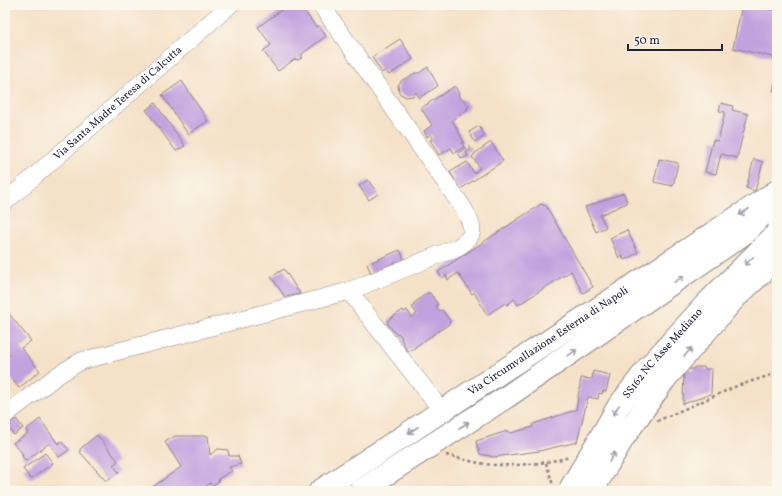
<svg xmlns="http://www.w3.org/2000/svg" width="782" height="496" font-family="Vollkorn,serif">
<rect width="100%" height="100%" fill="#fbf7ec"/>
<filter id="ink" filterUnits="userSpaceOnUse"><feTurbulence type="fractalNoise" baseFrequency=".025" numOctaves="2"/><feDisplacementMap in="SourceGraphic" scale="8" xChannelSelector="R" yChannelSelector="G"/><feConvolveMatrix kernelMatrix="1 2 1 2 8 2 1 2 1" color-interpolation-filters="sRGB"/></filter>
<filter id="wash" filterUnits="userSpaceOnUse"><feTurbulence type="fractalNoise" baseFrequency=".012" numOctaves="4" result="noise"/><feDisplacementMap in="SourceGraphic" scale="16" xChannelSelector="R" yChannelSelector="G"/><feGaussianBlur stdDeviation="0.9" result="paint"/><feColorMatrix in="noise" values="0 0 0 0 0 0 0 0 0 0 0 0 0 0 0 0 0 1.4 0 .05"/><feComposite in="paint" operator="in"/></filter>
<g filter="url(#wash)">
<rect width="100%" height="100%" fill="#f5e1c8"/>
<g id="blocks">
<!-- building -->
<g fill="#c2a1df">
<polygon points="288,5 300,5 316,27 318,25 326,36 302,54 302,58 298,60 295,59 278,71 263,51 271,45 258,27"/>
<polygon points="742,5 750,5 777,11 777,58 733,48"/>
<polygon points="400,39 413,59 389,75 385,70 382,73 372,57"/>
<polygon points="428,67 438,86 419,98 416,92 413,96 406,97 399,93 398,85 402,80 409,77 415,73 419,73"/>
<polygon points="776,77 777,77 777,92 773,91"/>
<polygon points="182,81 208,121 188,134 162,95"/>
<polygon points="455,86 459,94 458,95 461,100 463,99 469,106 467,108 468,109 452,120 464,142 462,143 464,147 454,153 451,148 439,155 430,140 433,138 431,134 427,137 424,131 432,125 421,108"/>
<polygon points="155,103 185,146 176,151 146,110"/>
<polygon points="721,103 733,106 732,110 748,114 737,158 721,154 716,174 705,172 713,140 718,141 725,112 719,111"/>
<polygon points="479,126 485,136 475,142 469,132"/>
<polygon points="491,142 503,161 459,190 453,181 455,180 450,172 467,162 474,173 480,168 472,157 474,155 474,154"/>
<polygon points="469,146 471,149 466,152 468,156 462,159 458,153"/>
<polygon points="659,159 678,163 673,186 654,182"/>
<polygon points="754,159 763,162 755,191 746,188"/>
<polygon points="368,180 378,194 369,200 359,186"/>
<polygon points="624,193 627,203 600,215 606,227 596,232 585,207"/>
<polygon points="541,204 546,206 593,287 583,293 571,271 518,305 514,299 507,305 505,303 487,315 474,292 472,294 458,273 448,280 446,275 442,278 438,272"/>
<polygon points="627,230 638,253 624,260 623,256 619,258 610,238"/>
<polygon points="400,250 404,259 371,273 367,264"/>
<polygon points="284,269 300,294 285,297 271,277"/>
<polygon points="427,293 430,293 438,305 436,306 439,311 442,310 450,321 449,324 415,347 415,348 410,351 407,351 401,339 402,338 398,333 396,334 388,324 388,320 403,310 404,312 407,310 412,317 417,314 412,307 415,305 413,304"/>
<polygon points="5,309 31,341 21,348 40,371 19,388 5,371 5,359 10,355 5,349"/>
<polygon points="694,367 704,367 705,369 712,369 711,394 683,404 684,369 694,369"/>
<polygon points="593,371 610,375 606,392 603,391 602,394 599,393 598,399 588,397 577,442 539,451 494,457 480,454 476,441 507,431 511,433 533,427 533,424 576,410 581,378 592,379"/>
<polygon points="16,419 23,428 14,435 7,426"/>
<polygon points="40,419 58,444 61,441 69,450 59,457 49,443 26,461 21,455 23,454 13,443 28,433 26,430"/>
<polygon points="97,435 118,461 113,465 119,472 106,481 80,452 80,449"/>
<polygon points="175,436 208,436 210,455 218,449 228,450 229,456 238,456 241,464 229,467 232,471 218,479 219,481 212,486 210,483 206,486 207,489 204,491 147,491 181,467 165,442"/>
<polygon points="45,453 53,463 31,479 23,469"/>
</g>
</g>
</g>
<g filter="url(#ink)">
<use href="#blocks" fill-opacity="0" stroke="#8c8282" stroke-width="1"/>
<g fill="none" stroke-linecap="round" stroke-linejoin="round">
<!-- minor casing -->
<g stroke="#8c8282" stroke-width="18">
<g id="minor">
<path d="M321,5l143,204c9,18 14,26 -6,38l-109,44"/>
<path id="s1" d="M5,202l225,-197"/>
<polyline points="5,415 58,375 81,361 349,291 442,411"/>
</g>
</g>
<!-- major casing -->
<g stroke="#8c8282" stroke-width="24">
<g id="major">
<path id="s2" d="M320,491l457,-300"/>
<polyline points="360,491 505,398 758,224 770,218 777,217"/>
</g>
</g>
<!-- path -->
<g stroke="#8c8282" stroke-width="2.5" stroke-dasharray="3 3" stroke-linecap="butt">
<polyline points="657,421 737,386 777,373"/>
<path d="M446,455c13,3 26,7 39,9 25,3 60,0 84,-7"/>
<polyline points="546,463 553,485"/>
</g>
<!-- minor -->
<use href="#minor" stroke="#fff" stroke-width="17"/>
<!-- major -->
<use href="#major" stroke="#fff" stroke-width="22"/>
<!-- highway-bridge casing -->
<g stroke="#8c8282" stroke-width="24" stroke-linecap="butt">
<g id="highway-bridge">
<path id="s3" d="M569,491l49,-84 29,-38 58,-64 72,-72"/>
<polyline points="592,491 624,437 665,379 735,298 777,259"/>
</g>
</g>
<!-- highway-bridge -->
<use href="#highway-bridge" stroke="#fff" stroke-width="22"/>
</g>
<!-- one-way arrows -->
<defs><path id="oneway-shaft" d="M-6 0H5M1.5-3L5.5 0L1.5 3" fill="none" stroke-width="1.6" stroke-linecap="round" stroke-linejoin="round"/></defs>
<g stroke="#9c9ca7">
<use href="#oneway-shaft" transform="translate(744 212) rotate(147)"/>
<use href="#oneway-shaft" transform="translate(749 261) rotate(135)"/>
<use href="#oneway-shaft" transform="translate(679 279) rotate(-35)"/>
<use href="#oneway-shaft" transform="translate(688 352) rotate(-49)"/>
<use href="#oneway-shaft" transform="translate(572 353) rotate(-34)"/>
<use href="#oneway-shaft" transform="translate(616 410) rotate(122)"/>
<use href="#oneway-shaft" transform="translate(464 425) rotate(-33)"/>
<use href="#oneway-shaft" transform="translate(413 430) rotate(147)"/>
<use href="#oneway-shaft" transform="translate(612 457) rotate(-60)"/>
</g>
</g>
<g text-anchor="middle" dominant-baseline="central" stroke-width="3.5" stroke-linejoin="round" paint-order="stroke">
<!-- street labels -->
<g font-size="11" fill="#22223b" stroke="#fbf7ec">
<text stroke="none"><textPath href="#s1" startOffset="150">Via Santa Madre Teresa di Calcutta</textPath></text>
<text stroke="none"><textPath href="#s2" startOffset="273">Via Circumvallazione Esterna di Napoli</textPath></text>
<text stroke="none"><textPath href="#s3" startOffset="167">SS162 NC Asse Mediano</textPath></text>
</g>
</g>
<!-- margin -->
<rect width="782" height="496" fill="none" stroke="#fbf7ec" stroke-width="20"/>
<!-- scale -->
<path d="M628 44v6h94v-6" fill="none" stroke="#22223b" stroke-width="2"/>
<text x="634" y="44" font-size="12" fill="#22223b" stroke="#fbf7ec" stroke-width="3" paint-order="stroke">50 m</text>
</svg>
